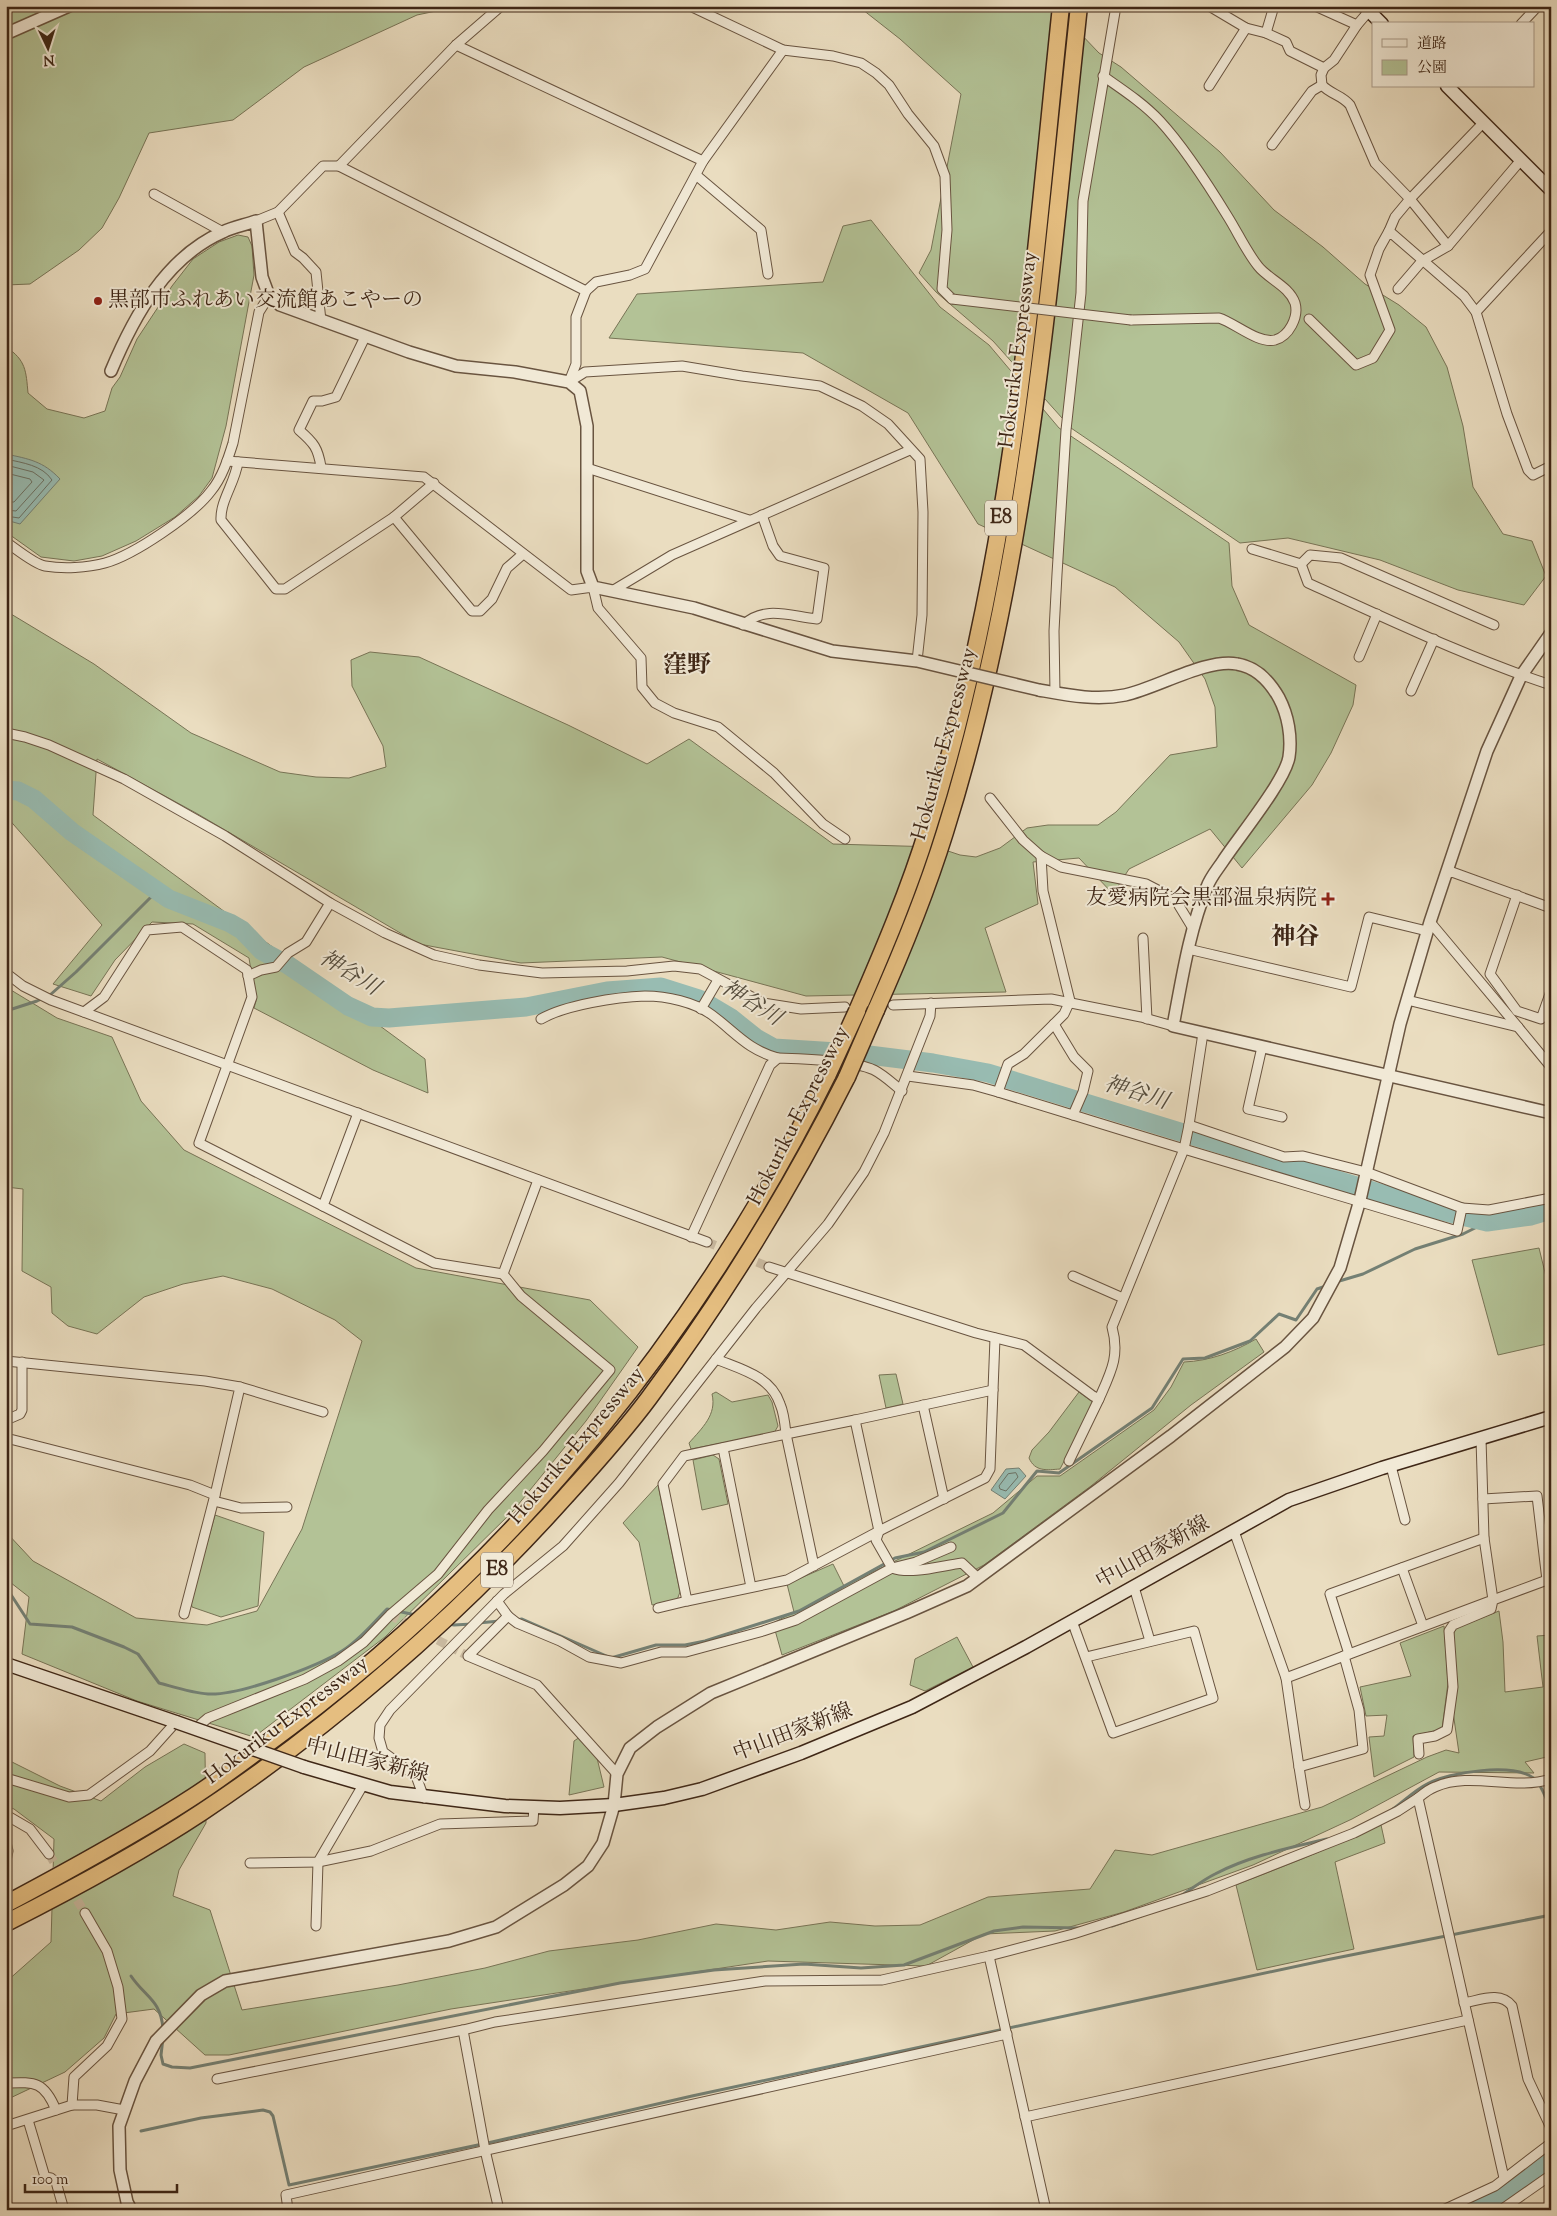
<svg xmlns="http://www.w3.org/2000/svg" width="1557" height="2216" font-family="'Sorts Mill Goudy','Noto Serif JP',serif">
<rect width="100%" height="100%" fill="#eaddc0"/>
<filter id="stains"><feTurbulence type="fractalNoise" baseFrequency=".004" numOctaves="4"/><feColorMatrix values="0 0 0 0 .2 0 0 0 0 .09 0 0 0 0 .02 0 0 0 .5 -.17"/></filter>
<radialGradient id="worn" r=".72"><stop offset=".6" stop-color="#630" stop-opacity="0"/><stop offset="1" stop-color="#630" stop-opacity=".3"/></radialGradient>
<!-- green -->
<g fill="#b3c296" stroke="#787456">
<polygon points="6,6 460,6 417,15 304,67 233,120 149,133 119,198 102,228 79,250 30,284 6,285"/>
<polygon points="858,6 1054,6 1099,53 1121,67 1220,152 1274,210 1323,247 1365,284 1399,305 1426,327 1447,367 1463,426 1473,487 1503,534 1532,541 1546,576 1524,605 1458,590 1380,560 1288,538 1240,543 1071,428 993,341 936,292 919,273 931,250 961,94 900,39"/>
<polygon points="871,220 940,307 989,345 1059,428 1229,543 1232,586 1249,625 1356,685 1353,705 1331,753 1312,785 1242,868 1210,829 1129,869 1113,894 1079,858 1033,862 1038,904 985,928 1006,992 806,996 662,957 521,963 419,944 196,813 97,759 93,815 425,1059 428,1093 373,1070 254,1008 256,1001 249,958 193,924 152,922 115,960 91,996 53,984 102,925 6,816 6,611 94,664 191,733 280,772 316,777 349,778 386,767 383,746 352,686 351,660 370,652 419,657 568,725 647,764 689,739 833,844 936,847 960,855 976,857 1000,848 1027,828 1048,825 1098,825 1116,812 1170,755 1217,747 1215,707 1205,679 1179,642 1115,587 978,524 908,413 803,353 609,338 637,294 823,282 843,226"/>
<path d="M238,235l10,2 4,9 2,29 -28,151 -14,52 -13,18 -24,21 -39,24 -34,15 -28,5 -33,-4 -35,-25v-185c20,13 20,24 22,46l19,16 37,9 21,-7 7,-23 8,-11 17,-38 35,-53 21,-27 26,-17z"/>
<polygon points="6,987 57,1018 112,1037 141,1101 184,1150 416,1268 590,1300 638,1347 586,1421 513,1511 385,1637 254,1737 137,1701 22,1654 29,1597 6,1579 6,1532 33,1561 136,1618 207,1625 257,1611 302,1529 362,1341 335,1320 272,1289 223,1276 183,1284 144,1297 97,1334 68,1326 52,1313 51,1287 22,1271 23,1189 6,1187"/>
<polygon points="1539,1248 1551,1297 1551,1343 1498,1355 1472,1260"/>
<path d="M1256,1339l8,13 -73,53 -100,81 -107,79 -90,46 -112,44 -9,-32 21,-11 -7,-28 46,-20 11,22 149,-73 44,-37h23l94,-66 17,-23 13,-25c25,-1 50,-10 72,-23z"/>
<polygon points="896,1374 903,1404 886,1408 879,1375"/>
<path d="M716,1392l16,10 36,-7 4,7 6,24 -4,7 -83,16 -2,-6c13,-15 28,-28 23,-49z"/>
<path d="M1079,1392l15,11 -34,66c-13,1 -25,3 -31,-11l3,-8 17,-18z"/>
<polygon points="713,1455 719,1459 728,1504 702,1510 693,1460"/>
<polygon points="658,1485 680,1592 677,1600 652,1605 639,1542 623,1523"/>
<polygon points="215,1515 264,1532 258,1606 221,1617 192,1607 191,1602"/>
<polygon points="1499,1611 1503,1642 1505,1692 1543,1687 1537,1636 1551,1635 1551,1756 1525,1762 1534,1773 1439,1772 1352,1819 1253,1865 1124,1912 1055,1931 984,1934 926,1966 768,1961 451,2009 229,2055 205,2055 154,2009 116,2014 104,2038 65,2072 6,2100 6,1982 51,1942 54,1839 14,1809 6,1806 6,1759 60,1786 101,1801 145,1767 184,1744 205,1753 206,1823 179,1870 173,1896 210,1910 242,2010 398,1985 485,1968 549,1951 638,1940 716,1924 776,1930 830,1922 875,1926 920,1925 988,1897 1090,1889 1115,1850 1152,1855 1322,1807 1427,1757 1446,1750 1459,1753 1453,1712 1453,1635 1456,1628"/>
<polygon points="1444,1626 1448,1683 1442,1729 1413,1736 1414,1757 1374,1777 1369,1737 1384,1736 1387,1715 1366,1716 1360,1687 1411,1676 1400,1643"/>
<polygon points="957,1637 973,1667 925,1691 910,1685 915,1659"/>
<polygon points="580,1737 597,1758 604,1787 569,1795 574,1741"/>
<polygon points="1381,1825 1385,1843 1335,1862 1354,1949 1257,1970 1236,1885 1302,1859"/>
</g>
<!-- water -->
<g fill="#98bcb2" stroke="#748074">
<path d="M6,454c23,5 37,7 54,25l-40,45 -14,-4z"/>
<polygon points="1019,1468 1026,1476 1005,1499 991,1490 1006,1469"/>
</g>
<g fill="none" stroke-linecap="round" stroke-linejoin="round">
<!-- shore -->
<g stroke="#6b7164" stroke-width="1">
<path d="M6,459c17,4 36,6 46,21l-33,38 -13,-2"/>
<polyline points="6,465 33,472 44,480 16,511 6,510"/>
<polyline points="6,473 30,479 32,482 14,502 6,502"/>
<polygon points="1016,1473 1018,1477 1006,1491 1000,1489 999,1486 1008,1474"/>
</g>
<!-- stream -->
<g stroke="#748074" stroke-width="3">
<polyline points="6,1011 37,1001 50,995 76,972 156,892"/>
<polyline points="1336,1282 1363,1274 1415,1249 1463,1234 1487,1222"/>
<path d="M6,1587l24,37 42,3 52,20 14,7 21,29c15,4 33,10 49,11 30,2 108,-27 134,-43 18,-11 31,-28 45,-42l29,6"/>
<polyline points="516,1620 522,1619 611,1658 656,1645 685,1645 705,1641 799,1611 895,1558 924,1552 1003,1513 1037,1471 1059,1473 1152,1408 1183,1359 1205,1358 1250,1341 1279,1314 1296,1320 1317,1289 1326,1286"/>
<polyline points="478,1623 500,1621"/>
<polyline points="449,1624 454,1625 472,1624"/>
<path d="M1393,1809c11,-8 22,-19 34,-25 22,-12 87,-22 108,-5 7,6 11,21 16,30"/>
<path d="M1182,1895c11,-7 21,-15 33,-21 34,-18 74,-26 112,-35"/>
<polyline points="1112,1926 1141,1916"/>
<path d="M131,1976c14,21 30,24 32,53"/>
<polyline points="163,2038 161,2055 163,2064 172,2067 190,2068 620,1983 714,1970 804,1964 861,1968 904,1965 994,1931 1023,1927 1080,1928"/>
<polyline points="141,2131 201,2118 263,2110 270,2112 273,2116 289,2185 492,2142 692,2096 1326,1960 1551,1915"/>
</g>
<!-- river -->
<g stroke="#98bcb2" stroke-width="19">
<polyline points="6,790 18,791 34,799 72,832 169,899 230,923 242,930 262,951 288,965 348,1006 372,1017 389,1018 526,1007 607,991 661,987 699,999 731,1018 756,1038 774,1048 853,1053 933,1063 988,1073 1412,1203 1458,1215 1487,1222 1531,1216 1551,1210"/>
<path d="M1477,2210c27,-11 51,-30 74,-49"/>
</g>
<!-- minor-tunnel -->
<g stroke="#c8b89e" stroke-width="9" stroke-dasharray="9 4.5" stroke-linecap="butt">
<polyline points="707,1242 769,1267"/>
<polyline points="390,1615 468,1656"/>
<polyline points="49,1854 85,1913"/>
</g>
<!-- minor casing -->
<g stroke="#695440" stroke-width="11">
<g id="minor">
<polyline points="690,6 783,50 833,56 861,63 876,73 889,85 908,114 934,146 945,176 947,230 942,289 952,299"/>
<polyline points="1209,6 1246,28 1266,33 1286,42 1290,51 1324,68"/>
<polyline points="1315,6 1357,25"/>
<path d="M1369,11l-12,14 -23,35 -10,8 -3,7 1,10c8,9 20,10 28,20l25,58 35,36 -15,18 -6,14"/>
<polyline points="1521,24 1538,6"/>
<polyline points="1266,33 1274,6"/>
<polyline points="456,45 703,161"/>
<path d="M1103,76c20,14 40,27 57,45 24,26 49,65 68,96 10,16 18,34 30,49 10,13 31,20 37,37 4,14 -6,33 -20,37 -17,4 -40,-17 -56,-22l-88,2"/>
<polyline points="1209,86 1246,28"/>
<polyline points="1272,145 1312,91 1322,85"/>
<polyline points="339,166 456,45 501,6"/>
<polyline points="696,175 761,230 768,274"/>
<polyline points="154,194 223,232"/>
<polyline points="278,212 295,252 303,258 316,272 321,321"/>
<polyline points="256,221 278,212 323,166 339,166 586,291"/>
<polyline points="1448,246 1521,160"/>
<polyline points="1398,289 1422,261 1448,246 1410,199 1483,123"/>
<polyline points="1476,312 1551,231"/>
<polyline points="1309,319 1356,365 1373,358 1390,330 1370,275 1379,249 1389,231 1464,296 1476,312 1507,414 1528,470 1533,475 1551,466"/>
<polyline points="569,382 585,372 682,366 742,376 820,386 862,406 888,424 920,459 923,512 922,615 917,661"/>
<polyline points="569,382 576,364 576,317 586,291 596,282 630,275 645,269 703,161 783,50"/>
<polyline points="227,461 424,477 571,590 593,587 598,608 641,658 642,687 655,703 674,713 718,727 774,773 823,824 845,839"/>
<path d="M238,462c-3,21 -18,39 -17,58l55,69h9l109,-72"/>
<path d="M321,467c-3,-19 -7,-24 -22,-37l14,-29h9l14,-4 29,-60"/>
<polyline points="587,468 749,520"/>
<polyline points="434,483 394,517 472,611 480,611 492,599 507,568 523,554"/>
<path d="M6,542c9,6 28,22 39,24 18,3 42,2 60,-3 29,-8 88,-48 106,-72 11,-13 17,-32 22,-48l26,-131 10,-16"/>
<path d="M1252,549l49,15 7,19c80,36 160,75 243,102"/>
<polyline points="1301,564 1310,555 1341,558 1494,625"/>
<polyline points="612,591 672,555 910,450"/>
<path d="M743,625c22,-20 46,-9 74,-6l7,-51 -44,-12 -7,-10 -11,-31"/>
<polyline points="1359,657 1377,614"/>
<polyline points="1411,691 1434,639"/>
<polyline points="1055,693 1054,631 1057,574 1066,430 1081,293 1083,201 1116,6"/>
<polyline points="6,733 25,737 49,745 124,779 225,836 330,903 385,933 434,955 479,965 542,973 627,971 674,966 700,969 763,1003 801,1009 845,1007"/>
<polyline points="990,798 1023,840 1041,856 1061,867 1146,884 1175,899 1192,927"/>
<polyline points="1446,874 1452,872 1551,908"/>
<polyline points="1517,895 1490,974 1517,1011 1541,1019 1551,991"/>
<polyline points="1430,922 1518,1027"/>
<polyline points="1143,938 1147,1019"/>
<polyline points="1188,949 1351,987 1369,917 1427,931"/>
<polyline points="6,973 23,986 51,1000 707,1242"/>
<polyline points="248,976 261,970 276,967 288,953 306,942 330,903"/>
<polyline points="1407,1000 1518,1027 1551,1067"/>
<polyline points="893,1005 1051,999 1141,1017 1173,1026"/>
<polyline points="701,1009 718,980"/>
<polyline points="84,1012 104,997 147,930 182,927 247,970 252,997 199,1143 323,1206"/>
<path d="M541,1019c24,-14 76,-22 104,-23 21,0 50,6 67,19 24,18 36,35 66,43"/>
<path d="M1054,1024l20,33 14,14 -5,21 -10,23c128,40 256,77 384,116l5,-23 27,2 62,-12"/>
<polyline points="1262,1047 1248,1109 1282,1117"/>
<polyline points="908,1076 973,1085 998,1092 1008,1064 1024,1054 1064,1014 1070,1001 1043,891 1041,856"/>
<polyline points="998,1092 1073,1115"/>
<polyline points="358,1113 323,1206 434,1263 503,1274"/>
<polyline points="1189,1125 1284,1157 1303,1156 1366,1172 1462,1208"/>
<path d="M691,1237l79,-172 8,-7c26,1 74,2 96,12 10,5 19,14 28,21"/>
<path d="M769,1267l207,66 48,12 69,51 6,3c12,-27 21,-43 13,-72l72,-178 5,-24 14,-92"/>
<polyline points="1073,1276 1123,1298"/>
<path d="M716,1359c24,10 55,17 64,45 4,9 5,20 6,30l69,-14 24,111 106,-53 5,-9 5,-131"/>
<polyline points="6,1361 205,1381 240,1387 215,1495 184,1614"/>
<polyline points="240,1387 323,1412"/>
<polyline points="923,1405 944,1499"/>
<polyline points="6,1420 20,1414 22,1410 22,1362"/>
<polyline points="855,1420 993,1390"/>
<polyline points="6,1438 190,1485 215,1495"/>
<polyline points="723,1448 751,1587"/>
<polyline points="1069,1461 1099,1399"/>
<polyline points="1391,1466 1405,1520"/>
<polyline points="214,1501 241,1508 287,1507"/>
<path d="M879,1531l-3,9 16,28c19,7 48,-2 70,-5l16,15"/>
<polyline points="1234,1531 1286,1678 1299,1767 1363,1749 1359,1710 1344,1656 1493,1600 1484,1538 1481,1439"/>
<polyline points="814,1566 786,1434 684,1456 663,1484 687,1601 787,1580 879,1531"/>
<polyline points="1402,1568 1423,1626"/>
<polyline points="1134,1587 1150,1641"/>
<polyline points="497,1601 508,1616 468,1656 537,1685 617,1774"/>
<polyline points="658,1608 687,1601"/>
<polyline points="508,1616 517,1623 560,1641 589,1657 621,1663 661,1652 686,1652 763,1631 796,1620 892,1568 916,1562 951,1547"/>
<polyline points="1072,1621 1113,1733 1213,1698 1194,1631 1086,1657"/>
<polyline points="1349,1654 1330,1594 1484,1538"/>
<polyline points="1286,1678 1344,1656"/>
<polyline points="195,1729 208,1718 305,1679 338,1661 364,1642 390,1615 438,1574 488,1510 543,1451 610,1370 521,1296 503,1274 538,1180"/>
<polyline points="1419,1754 1418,1739 1435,1736 1447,1730 1453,1687 1449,1631 1453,1625 1491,1609 1493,1600 1547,1580 1537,1496 1483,1499"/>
<polyline points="1299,1767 1305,1805"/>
<polyline points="6,1778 69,1797 89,1795 150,1751 176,1722"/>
<polyline points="424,1798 416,1776 383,1752 379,1738 380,1725 390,1710 504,1594 563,1546 619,1483 756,1308 828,1224 864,1172 884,1133 930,1016 931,1003"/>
<polyline points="6,1815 30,1829 49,1854"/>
<polyline points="6,1842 8,1851 6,1861"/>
<polyline points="250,1863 318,1862 371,1851 440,1824 533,1821 534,1807"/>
<polyline points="316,1926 318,1862 363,1785"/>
<polyline points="989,1956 1046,2210"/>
<path d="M1464,2003c17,-3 36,-12 48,3l16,73 23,49"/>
<polyline points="463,2030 485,2150 499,2210"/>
<polyline points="217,2079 463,2030 495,2022 765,1981 882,1980 989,1956 1073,1934 1207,1891 1354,1833 1398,1811 1418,1798"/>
<path d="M6,2083c29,-1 38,-2 50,27"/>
<polyline points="72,2105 97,2105 124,2110"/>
<polyline points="1025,2117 1468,2020"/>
<polyline points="28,2120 45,2177 51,2178 56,2182 64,2210"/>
<polyline points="6,2126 72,2105 74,2077 107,2046 122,2019 118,1987 107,1951 85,1913"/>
<path d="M1504,2178l-86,-380c5,-4 11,-9 17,-11 36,-16 78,4 116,-8"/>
<polyline points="288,2210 286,2195 1007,2034"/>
<polyline points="622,2210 631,2210"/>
<polyline points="1443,2210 1495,2186 1551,2143"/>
<polyline points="1501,2210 1551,2175"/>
</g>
</g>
<!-- tertiary casing -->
<g stroke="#695440" stroke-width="14">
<g id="tertiary">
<polyline points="10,32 69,6"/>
<path d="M111,371c23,-55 55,-114 112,-139 10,-5 22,-7 33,-11l6,56 7,19 11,9 129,47 47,14 59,6 54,10 11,9 7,35v145l6,16 101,21 138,43 85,10"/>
<path d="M1039,690c28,5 57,11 86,5 32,-7 82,-37 112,-31 19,3 33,18 42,34 9,17 13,39 10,59 -4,24 -51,81 -66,104 -6,9 -13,17 -16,26 -18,44 -25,92 -34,139l378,87"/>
<polyline points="131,2210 127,2202 120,2170 119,2126 135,2081 156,2041 201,1995 225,1981 449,1941 496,1927 564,1885 588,1866 603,1843 614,1805 617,1774 630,1748 657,1727 711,1693 906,1613 967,1586 1171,1436 1285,1347 1313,1318 1340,1268 1360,1200 1400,1024 1430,922 1487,751 1521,676 1551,633"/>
</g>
</g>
<!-- secondary casing -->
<g stroke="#3e2616" stroke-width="15">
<g id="secondary">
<polyline points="1364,6 1382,24"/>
<polyline points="1447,86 1551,190"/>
<polyline points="6,1664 176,1722"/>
<polyline points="304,1767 390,1792 505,1806 560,1808 614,1805 664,1798 702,1789 801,1753 912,1707 1026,1647 1289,1500 1382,1468 1551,1417"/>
</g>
</g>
<!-- motorway casing -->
<g stroke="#3e2616" stroke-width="19">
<g id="motorway">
<path d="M876,1010c26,-58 50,-117 69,-178 84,-267 104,-549 134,-826"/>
<path d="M857,1011c26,-60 52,-121 71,-183 85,-266 104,-546 133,-822"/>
<path d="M6,1904c62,-33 123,-66 182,-104 35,-22 68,-48 102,-73 229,-172 411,-397 538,-653"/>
<path d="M6,1923c67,-34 134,-70 196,-111 135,-90 256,-196 364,-316 28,-31 57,-63 83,-98 75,-101 141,-208 198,-321"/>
</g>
</g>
<!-- minor -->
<use href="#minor" stroke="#f1e9d6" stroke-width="9"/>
<!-- tertiary -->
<use href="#tertiary" stroke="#f1e9d6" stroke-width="11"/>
<!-- secondary -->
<use href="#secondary" stroke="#f1e9d6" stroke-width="12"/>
<!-- motorway -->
<use href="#motorway" stroke="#e5be80" stroke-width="16"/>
<!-- minor-bridge casing -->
<g stroke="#695440" stroke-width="11" stroke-linecap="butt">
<polyline id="minor-bridge" points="952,299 1131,320"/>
</g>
<!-- tertiary-bridge casing -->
<g stroke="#695440" stroke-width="14" stroke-linecap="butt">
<polyline id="tertiary-bridge" points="917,661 1039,690"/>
</g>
<!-- secondary-bridge casing -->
<g stroke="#3e2616" stroke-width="15" stroke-linecap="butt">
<polyline id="secondary-bridge" points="176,1722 304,1767"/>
</g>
<!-- motorway-bridge casing -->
<g stroke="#3e2616" stroke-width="19" stroke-linecap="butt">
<g id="motorway-bridge">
<polyline points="828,1074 857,1011"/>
<polyline points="847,1077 876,1010"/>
</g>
</g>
<!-- minor-bridge -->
<use href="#minor-bridge" stroke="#f1e9d6" stroke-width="9"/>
<!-- tertiary-bridge -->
<use href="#tertiary-bridge" stroke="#f1e9d6" stroke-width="11"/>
<!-- secondary-bridge -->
<use href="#secondary-bridge" stroke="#f1e9d6" stroke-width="12"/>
<!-- motorway-bridge -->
<use href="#motorway-bridge" stroke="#e5be80" stroke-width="16"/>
</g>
<!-- markers -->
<g fill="#8f2418" stroke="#f1e9d6" stroke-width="2">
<circle cx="98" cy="301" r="5"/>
<path d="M1325.5 891.5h5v5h5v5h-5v5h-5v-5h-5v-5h5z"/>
</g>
<g text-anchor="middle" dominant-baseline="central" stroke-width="4" stroke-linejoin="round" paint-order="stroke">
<!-- shield labels -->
<g fill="#f1e9d6" stroke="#746050" stroke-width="1">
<rect x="985" y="500.5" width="32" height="35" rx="4"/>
<rect x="481" y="1552.5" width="32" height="35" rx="4"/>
</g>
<g font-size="20" font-weight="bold" fill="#3e2616">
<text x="1001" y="518">E8</text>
<text x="497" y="1570">E8</text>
</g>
<!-- poi labels -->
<g font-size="21" fill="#3e2616" stroke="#f1e9d6" text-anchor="start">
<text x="108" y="301">黒部市ふれあい交流館あこやーの</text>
<text x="1317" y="899" text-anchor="end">友愛病院会黒部温泉病院</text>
</g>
<!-- street labels -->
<g font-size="21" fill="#3e2616" stroke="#f1e9d6">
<text transform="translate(1019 350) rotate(-83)">Hokuriku Expressway</text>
<text transform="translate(945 744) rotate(-75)">Hokuriku Expressway</text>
<text transform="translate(799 1116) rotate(-63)">Hokuriku Expressway</text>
<text transform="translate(577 1446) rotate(-50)">Hokuriku Expressway</text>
<text transform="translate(1153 1553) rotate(-29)">中山田家新線</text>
<text transform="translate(287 1721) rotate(-37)">Hokuriku Expressway</text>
<text transform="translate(793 1733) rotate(-21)">中山田家新線</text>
<text transform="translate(367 1761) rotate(14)">中山田家新線</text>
</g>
<!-- water labels -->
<g font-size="22" font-style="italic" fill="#544c3d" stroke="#f1e9d6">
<text transform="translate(349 974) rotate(31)">神谷川</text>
<text transform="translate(751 1004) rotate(32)">神谷川</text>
<text transform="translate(1136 1094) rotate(17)">神谷川</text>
</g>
<!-- quarter labels -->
<g font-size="24" font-weight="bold" fill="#3e2616" stroke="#f1e9d6">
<text x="687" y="666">窪野</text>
<text x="1295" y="938">神谷</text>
</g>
</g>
<!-- margin -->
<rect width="1557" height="2216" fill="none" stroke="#eaddc0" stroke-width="25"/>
<rect x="8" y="8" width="1542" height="2201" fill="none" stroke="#3e2616" stroke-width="2.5"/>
<rect x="12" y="12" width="1532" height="2191" fill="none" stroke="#3e2616"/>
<!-- legend -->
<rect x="1372" y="22" width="162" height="65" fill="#f1e9d6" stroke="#a99b89"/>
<rect x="1382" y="39" width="25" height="8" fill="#f1e9d6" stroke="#a99b89"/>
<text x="1417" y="48" font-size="15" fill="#3e2616">道路</text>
<rect x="1382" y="60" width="25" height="15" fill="#b3c296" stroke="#a99b89"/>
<text x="1417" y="72" font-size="15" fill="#3e2616">公園</text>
<!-- north arrow -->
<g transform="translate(48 48) rotate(176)" stroke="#f1e9d6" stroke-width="4" paint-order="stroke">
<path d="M0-4L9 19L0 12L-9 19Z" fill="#3e2616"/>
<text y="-8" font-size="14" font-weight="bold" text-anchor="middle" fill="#3e2616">N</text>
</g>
<!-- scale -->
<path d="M25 2184v8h152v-8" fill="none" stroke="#3e2616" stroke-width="2.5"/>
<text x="32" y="2184" font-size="15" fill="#3e2616" stroke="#f1e9d6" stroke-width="4" paint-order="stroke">100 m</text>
<rect width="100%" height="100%" filter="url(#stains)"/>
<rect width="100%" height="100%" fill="url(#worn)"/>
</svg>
